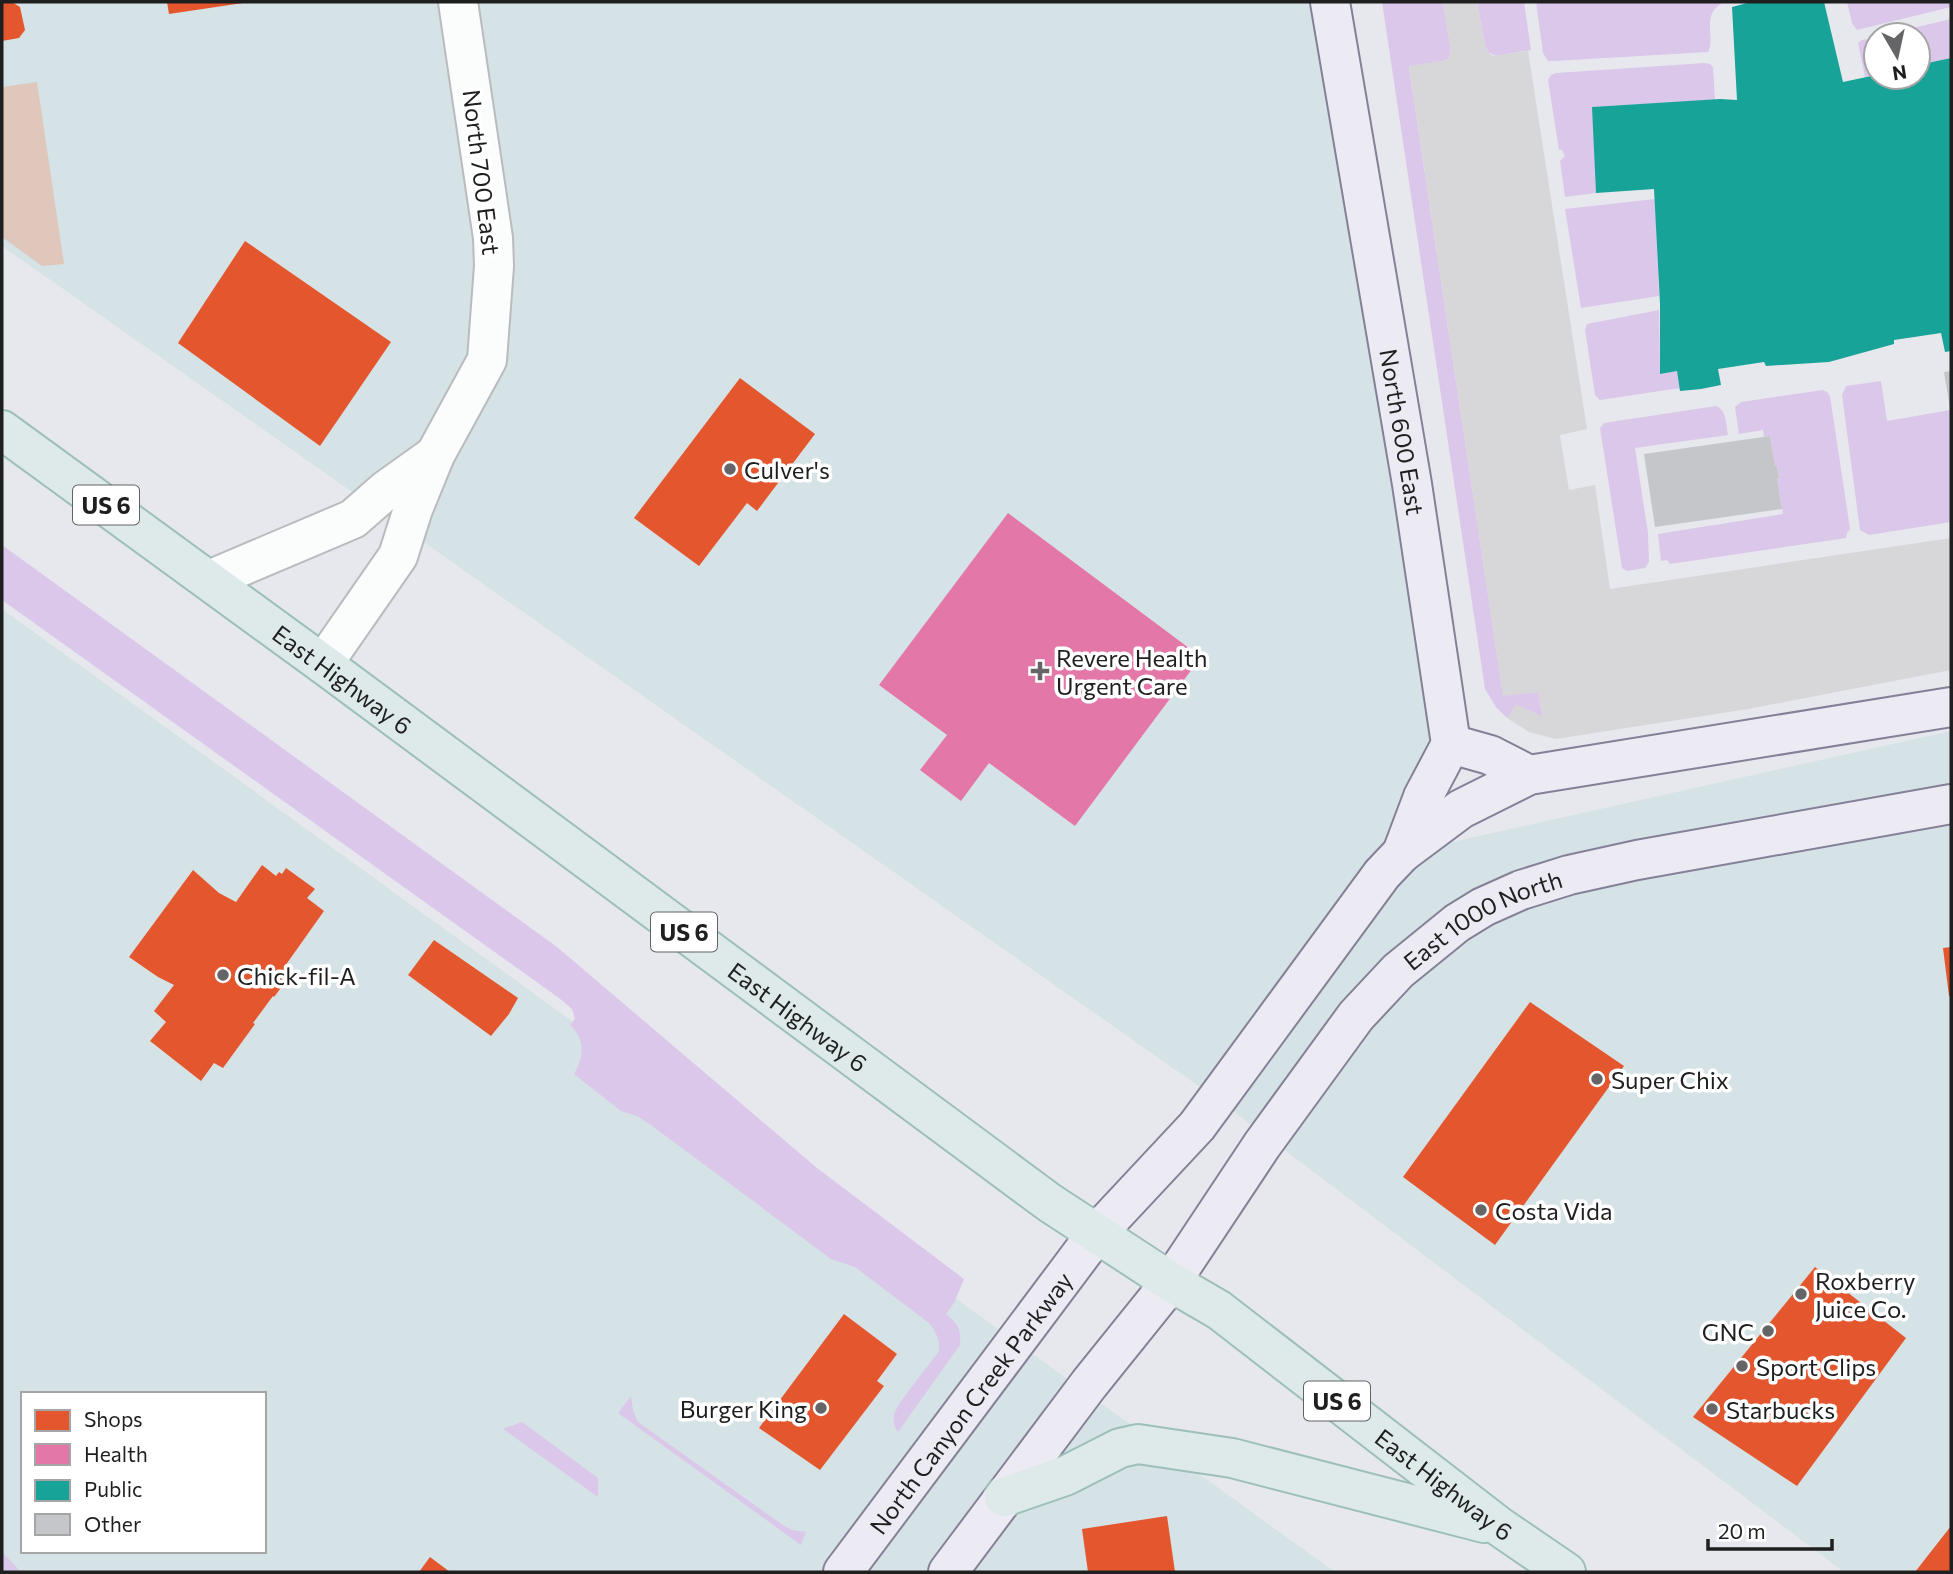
<svg xmlns="http://www.w3.org/2000/svg" width="1953" height="1574" font-family="Commissioner,sans-serif">
<rect width="100%" height="100%" fill="#e7e8ed"/>
<!-- commercial -->
<g fill="#d5e2e6" fill-rule="evenodd">
<polygon points="2,2 1334,2 1443,697 1403,853 1951,731 1951,1572 1844,1572 1217,1099 2,246"/>
<path d="M2,609l978,707 355,256h-1333zM23,1394h241v157h-241z"/>
</g>
<!-- grass -->
<g fill="#dbc7ea">
<polygon points="1382,2 1443,2 1451,51 1449,58 1443,61 1409,67 1503,695 1538,692 1543,717 1512,713 1507,718 1496,707 1485,689"/>
<polygon points="1477,2 1524,2 1531,50 1496,56 1488,52 1485,46"/>
<path d="M1536,2h187c-3,3 -7,5 -9,8 -9,13 1,30 -6,42l-154,9h-6l-5,-8z"/>
<polygon points="1847,2 1951,2 1951,7 1857,30 1852,23"/>
<polygon points="1951,19 1951,58 1918,65 1918,35 1883,35"/>
<polygon points="1876,37 1876,75 1865,77 1858,43 1862,40"/>
<polygon points="1705,63 1710,64 1713,67 1715,100 1593,107 1596,193 1565,197 1560,161 1565,156 1562,150 1559,150 1548,80 1551,75 1556,73"/>
<polygon points="1655,199 1659,296 1581,308 1565,209"/>
<polygon points="1659,310 1660,373 1677,371 1680,388 1600,400 1595,395 1585,330 1587,324"/>
<polygon points="1881,381 1887,421 1950,410 1951,522 1869,535 1860,530 1842,395 1846,386"/>
<polygon points="1823,390 1827,392 1830,396 1850,529 1847,533 1846,538 1670,564 1667,560 1661,561 1658,534 1783,514 1777,478 1779,477 1777,467 1775,466 1770,436 1764,437 1763,430 1739,434 1735,407 1741,402"/>
<path d="M1716,406c11,4 10,19 12,29l-93,13 13,85 1,29 -4,6 -18,3 -5,-3 -22,-140 4,-5z"/>
<path d="M2,545l555,402 260,221 147,111 -10,24 -8,11c12,11 15,13 14,31l-62,87c-4,-5 -5,-9 -4,-16 2,-13 36,-51 45,-65 1,-11 -3,-20 -10,-28l-74,-56 -24,-8 -180,-134 -14,-9 -16,-5 -47,-37c10,-18 12,-34 -4,-49l5,-6 -3,-10 -13,-11 -557,-398z"/>
<polygon points="631,1396 633,1411 638,1422 784,1526 792,1530 806,1532 801,1545 618,1413"/>
<polygon points="522,1422 598,1478 598,1497 503,1429"/>
<polygon points="2,1552 21,1572 2,1572"/>
</g>
<!-- parking -->
<polygon fill="#d7d7d9" points="1443,2 1477,2 1485,46 1488,52 1493,56 1528,51 1587,429 1560,435 1569,490 1595,485 1610,589 1951,538 1951,670 1748,709 1556,739 1529,732 1507,718 1516,704 1543,717 1538,692 1503,696 1409,66 1443,61 1449,58 1451,51"/>
<!-- water -->
<polygon fill="#dfc7bc" points="37,82 64,264 42,266 2,237 2,87"/>
<!-- shops -->
<g fill="#e4572e">
<polygon points="2,2 12,2 20,7 25,30 19,38 2,41"/>
<polygon points="167,2 243,2 243,3 169,14"/>
<polygon points="245,241 391,342 320,446 178,343"/>
<polygon points="740,378 815,434 757,511 747,503 699,566 634,518"/>
<polygon points="262,865 276,876 279,872 282,874 286,868 315,889 307,898 324,911 285,966 293,972 274,997 273,996 253,1023 255,1024 223,1068 214,1063 201,1081 150,1041 166,1022 154,1011 174,985 158,977 129,957 193,870 219,893 236,902"/>
<polygon points="434,940 518,998 509,1014 491,1036 408,975"/>
<polygon points="1951,947 1951,996 1949,996 1943,948"/>
<polygon points="1530,1002 1624,1066 1495,1245 1403,1177"/>
<polygon points="1815,1267 1906,1338 1797,1486 1693,1417"/>
<polygon points="844,1314 897,1354 877,1381 884,1386 820,1470 759,1428"/>
<polygon points="1167,1516 1175,1572 1088,1572 1082,1529"/>
<polygon points="1951,1526 1951,1572 1915,1572"/>
<polygon points="430,1557 450,1572 419,1572"/>
</g>
<!-- health -->
<polygon fill="#e377a8" points="1008,513 1201,657 1075,826 989,763 961,801 920,770 947,735 879,685"/>
<!-- public -->
<polygon fill="#17a398" points="1751,2 1824,2 1843,82 1876,75 1876,77 1918,77 1918,65 1951,58 1951,145 1950,145 1951,351 1945,352 1941,333 1894,340 1894,344 1829,362 1766,366 1764,362 1718,369 1721,385 1701,389 1680,391 1677,371 1660,374 1660,304 1654,189 1596,193 1592,107 1720,99 1737,100 1732,7"/>
<!-- building -->
<g fill="#c4c6ca">
<polygon points="1951,371 1951,408 1950,408 1944,372"/>
<polygon points="1770,436 1775,466 1777,466 1779,478 1777,478 1782,509 1655,527 1644,454"/>
</g>
<g fill="none" stroke-linecap="round" stroke-linejoin="round">
<!-- street casing -->
<g stroke="#babbbd" stroke-width="42">
<g id="street">
<polyline points="209,580 353,519 386,490 435,455"/>
<polyline points="323,664 398,556 413,509 435,455 487,360 494,266 493,238 458,2"/>
</g>
</g>
<!-- secondary casing -->
<g stroke="#858097" stroke-width="42">
<g id="secondary">
<path id="s1" d="M1330,2l82,482 39,260 -28,53 -21,56"/>
<polyline points="1451,744 1490,755 1529,775"/>
<path id="s2" d="M843,1572l254,-339 100,-107 185,-252 20,-21 59,-44 68,-34 422,-68"/>
<path id="s3" d="M948,1572l141,-188 82,-102 91,-137 94,-129 42,-45 59,-48 26,-16 38,-17 48,-15 68,-15 314,-56"/>
</g>
</g>
<!-- highway casing -->
<g stroke="#9dbfba" stroke-width="42">
<g id="highway">
<path id="s4" d="M2,430l321,234 727,539 121,79 48,28 281,217 66,45"/>
<polyline points="1004,1497 1065,1476 1120,1448 1138,1444 1232,1458 1484,1523"/>
</g>
</g>
<!-- street -->
<use href="#street" stroke="#fbfcfc" stroke-width="38"/>
<!-- secondary -->
<use href="#secondary" stroke="#ecebf3" stroke-width="38"/>
<!-- highway -->
<use href="#highway" stroke="#dee9e9" stroke-width="38"/>
</g>
<!-- markers -->
<g fill="#656567" stroke="#fff" stroke-width="2.5">
<circle cx="730" cy="469" r="7"/>
<path d="M1036.5 660.5h7v7h7v7h-7v7h-7v-7h-7v-7h7z"/>
<circle cx="223" cy="975" r="7"/>
<circle cx="1597" cy="1079" r="7"/>
<circle cx="1481" cy="1210" r="7"/>
<circle cx="1801" cy="1294" r="7"/>
<circle cx="1768" cy="1331" r="7"/>
<circle cx="1742" cy="1366" r="7"/>
<circle cx="821" cy="1408" r="7"/>
<circle cx="1712" cy="1409" r="7"/>
</g>
<g text-anchor="middle" dominant-baseline="central" stroke-width="7" stroke-linejoin="round" paint-order="stroke">
<!-- shield labels -->
<g fill="#fff" stroke="#626262" stroke-width="2">
<rect x="73" y="485.5" width="66" height="39" rx="5"/>
<rect x="651" y="912.5" width="66" height="39" rx="5"/>
<rect x="1304" y="1381.5" width="66" height="39" rx="5"/>
</g>
<g font-size="23" font-weight="bold" fill="#1f1f1f">
<text x="106" y="505">US 6</text>
<text x="684" y="932">US 6</text>
<text x="1337" y="1401">US 6</text>
</g>
<!-- street labels -->
<g font-size="24" fill="#1f1f1f" stroke="#fff">
<text transform="translate(482 172) rotate(83)">North 700 East</text>
<text stroke="none"><textPath href="#s1" startOffset="436">North 600 East</textPath></text>
<text stroke="none"><textPath href="#s4" startOffset="422">East Highway 6</textPath></text>
<text stroke="none"><textPath href="#s3" startOffset="852">East 1000 North</textPath></text>
<text stroke="none"><textPath href="#s4" startOffset="989">East Highway 6</textPath></text>
<text stroke="none"><textPath href="#s2" startOffset="212">North Canyon Creek Parkway</textPath></text>
<text stroke="none"><textPath href="#s4" startOffset="1787">East Highway 6</textPath></text>
</g>
<!-- poi labels -->
<g font-size="24" fill="#1f1f1f" stroke="#fff" text-anchor="start">
<text x="744" y="469">Culver's</text>
<text x="1056" y="657">Revere Health<tspan x="1056" dy="28">Urgent Care</tspan></text>
<text x="237" y="975">Chick-fil-A</text>
<text x="1611" y="1079">Super Chix</text>
<text x="1495" y="1210">Costa Vida</text>
<text x="1815" y="1280">Roxberry<tspan x="1815" dy="28">Juice Co.</tspan></text>
<text x="1754" y="1331" text-anchor="end">GNC</text>
<text x="1756" y="1366">Sport Clips</text>
<text x="807" y="1408" text-anchor="end">Burger King</text>
<text x="1726" y="1409">Starbucks</text>
</g>
</g>
<!-- border -->
<rect width="1953" height="1574" fill="none" stroke="#1f1f1f" stroke-width="7"/>
<!-- legend -->
<rect x="21" y="1392" width="245" height="161" fill="#ffffff" stroke="#a5a5a5" stroke-width="2"/>
<rect x="35" y="1410" width="35" height="21" fill="#e4572e" stroke="#a5a5a5" stroke-width="2"/>
<text x="84" y="1427" font-size="21" fill="#1f1f1f">Shops</text>
<rect x="35" y="1444" width="35" height="21" fill="#e377a8" stroke="#a5a5a5" stroke-width="2"/>
<text x="84" y="1462" font-size="21" fill="#1f1f1f">Health</text>
<rect x="35" y="1480" width="35" height="21" fill="#17a398" stroke="#a5a5a5" stroke-width="2"/>
<text x="84" y="1497" font-size="21" fill="#1f1f1f">Public</text>
<rect x="35" y="1514" width="35" height="21" fill="#c4c6ca" stroke="#a5a5a5" stroke-width="2"/>
<text x="84" y="1532" font-size="21" fill="#1f1f1f">Other</text>
<!-- north arrow -->
<g transform="translate(1897 56) rotate(171)"><circle r="33" fill="#ffffff" stroke="#a5a5a5" stroke-width="2"/>
<path d="M0-5L12 26L0 18L-12 26Z" fill="#656567"/>
<text y="-10" font-size="19" font-weight="bold" text-anchor="middle" fill="#1f1f1f">N</text>
</g>
<!-- scale -->
<path d="M1708 1539v10h124v-10" fill="none" stroke="#1f1f1f" stroke-width="3.5"/>
<text x="1718" y="1539" font-size="21" fill="#1f1f1f" stroke="#ffffff" stroke-width="5" paint-order="stroke">20 m</text>
</svg>
